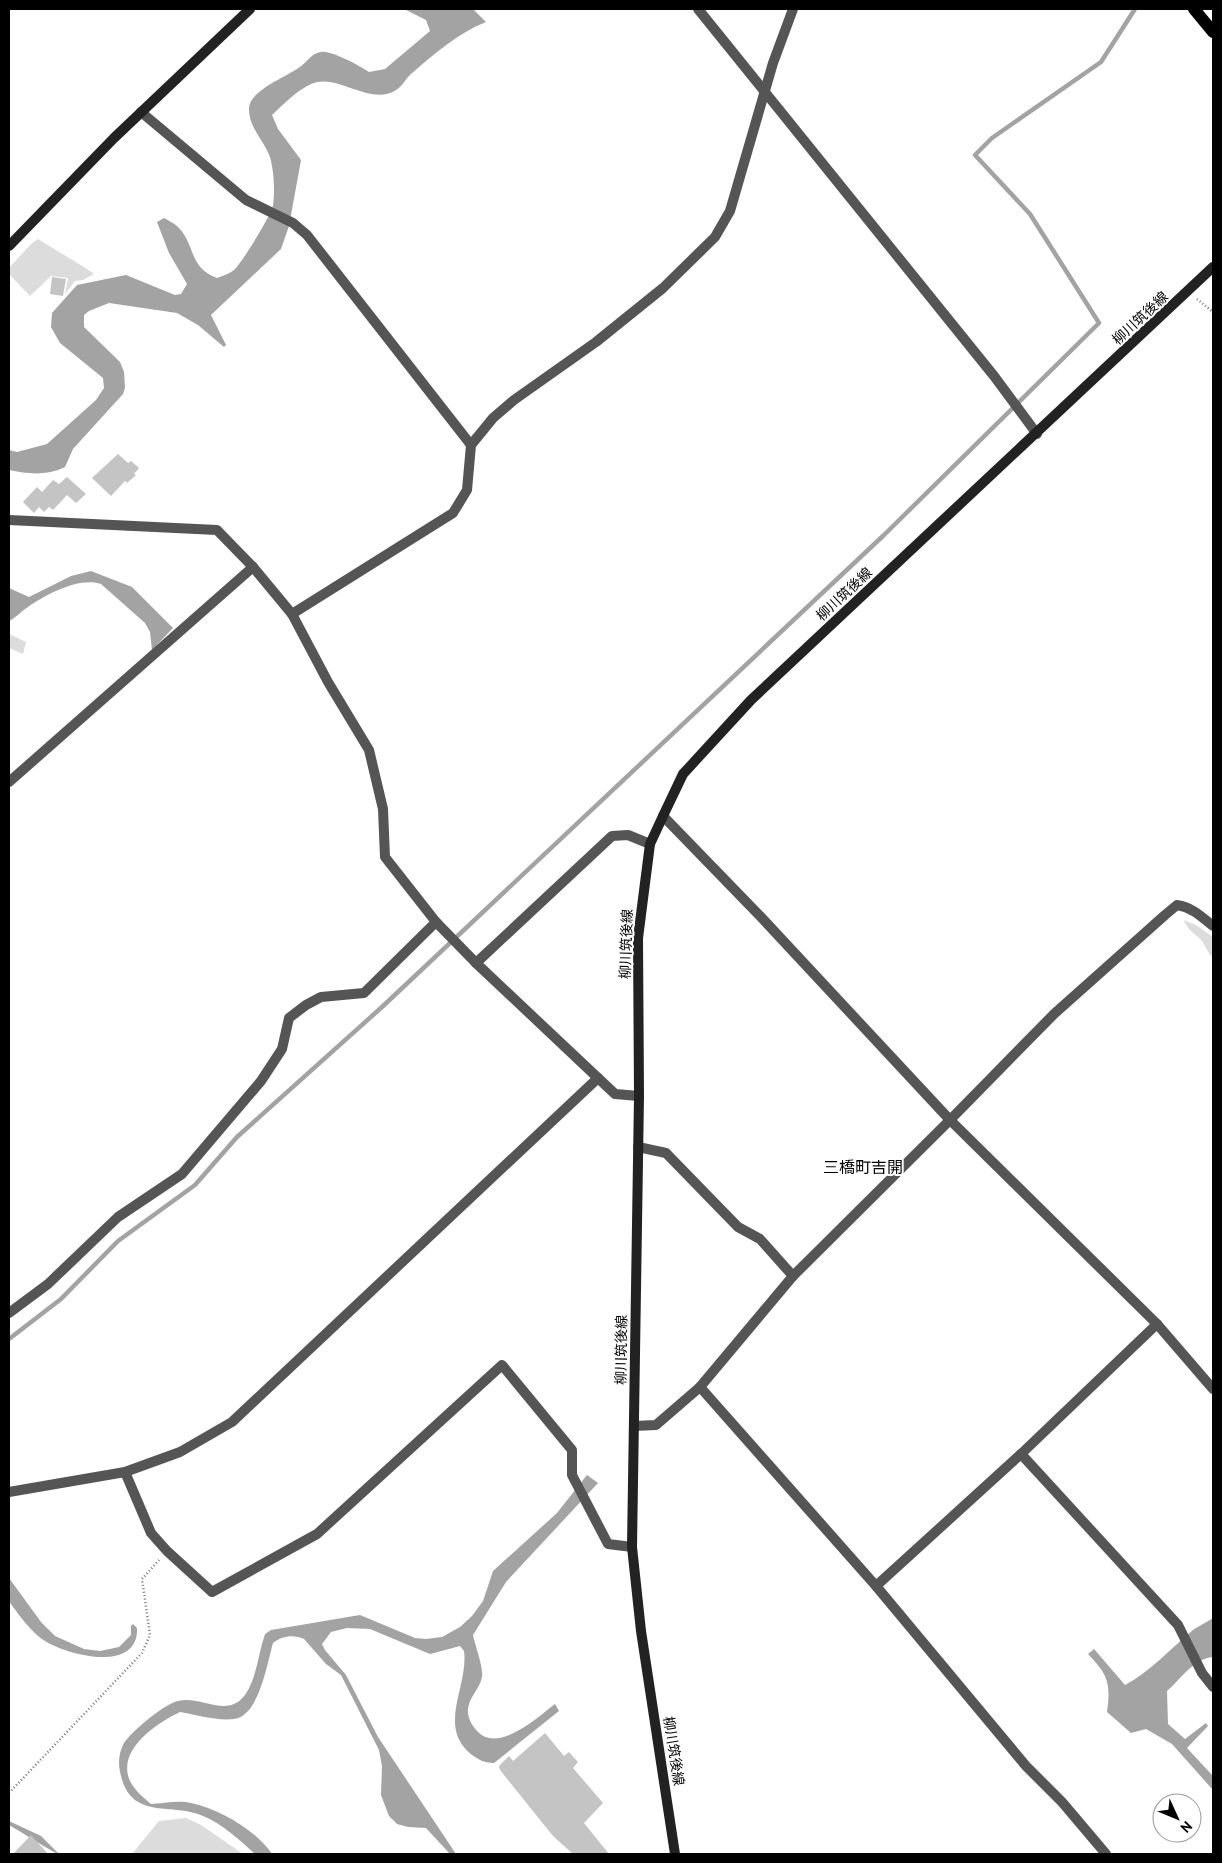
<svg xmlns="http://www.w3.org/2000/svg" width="1222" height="1863" font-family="'PT Sans','Noto Sans JP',sans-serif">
<rect width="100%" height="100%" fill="#fff"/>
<!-- green -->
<g fill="#dcdcdc">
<polygon points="38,239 87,269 94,274 83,280 75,281 65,294 68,278 51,276 30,296 9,274 9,268 31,244"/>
<polygon points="9,634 26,642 23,654 9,648"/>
<path d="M1184,920l12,5 17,12v21c-5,-5 -7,-11 -11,-17 -6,-7 -16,-12 -18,-21z"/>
<polygon points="186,1818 201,1825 243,1854 132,1854 159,1821"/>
</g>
<!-- water -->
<g fill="#a3a3a3">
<path d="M404,9h69l13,13c-28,11 -52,32 -75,52 -5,4 -9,13 -15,16 -26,17 -59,-18 -85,-6 -15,7 -27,20 -39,31l6,14 23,31 -12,66 -8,23 -70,66 15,30 -2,2 -26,-22 -21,-12 -68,-10 -20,8 -5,4v12l36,35 4,10 1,16 -2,6 -50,55 -8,18c-18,9 -37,7 -56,3v-20l8,2 30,-8 49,-44 8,-12 -1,-10 -43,-35 -9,-16 1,-14 25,-28 49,-10 49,20 6,-1 6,-10 -18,-31 -12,-31 7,-4c5,3 10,5 14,9 18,18 10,40 39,51 5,-2 12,-4 17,-8 8,-7 37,-55 39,-64 2,-15 1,-35 -3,-49 -6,-17 -21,-29 -21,-48 -1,-18 39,-33 51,-42 7,-5 12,-14 21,-15 10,-2 39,14 48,20l16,-3 45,-38 -4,-11z"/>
<path d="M91,571l41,16 41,41 -21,22 -2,-18 -5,-9 -44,-39c-22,-7 -54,10 -73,23 -7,4 -12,11 -19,14v-33l20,9 42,-21z"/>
<path d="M587,1475l11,8 -92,99 -33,53c2,10 11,34 9,42 -2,12 -15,22 -14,35 0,7 5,15 10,20 21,21 60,-15 77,-28l4,7 -65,52c-9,0 -15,-3 -22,-8 -36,-28 -3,-69 -8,-104l-4,-5 -30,8 -60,-25 -23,-1 -16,4 -9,12 3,6 21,25 32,62 78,117h-6l-24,-26 -18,-1 -11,-3 -8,-8 -8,-21 1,-29 -3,-16 -38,-75 -15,-11 -22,-25c-10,-5 -23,-3 -31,4 -6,21 -14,73 -39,76 -17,2 -37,-4 -54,-7 -23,11 -64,38 -50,69 5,10 13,16 21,23 13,-1 28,-4 40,-1 28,6 65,27 81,51h-17c-15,-14 -33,-30 -52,-38 -30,-14 -71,5 -82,-40 -3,-11 -3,-22 3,-33 7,-11 40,-39 54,-42 23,-6 49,18 67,-6 12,-17 13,-41 20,-61l6,-4 89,-15 55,23 11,1 16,-2 18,-10 12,-11 11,-15 10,-30 64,-58z"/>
<path d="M9,1578l32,44 14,14 29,13 16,2 19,-4 12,-12v-9l2,-2 4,4c2,45 -68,28 -92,13 -12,-7 -28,-28 -36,-40z"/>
<path d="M1213,1618v39c-20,2 -31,21 -46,34l1,33 17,15 21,-16 2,3 -21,22 26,28v14l-41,-46 -26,-15 -15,4 -24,-21c4,-29 1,-37 -19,-58l6,-5 31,36c26,-14 45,-36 68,-55 6,-4 14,-8 20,-12z"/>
<path d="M9,1821l32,15 18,18c-4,0 -42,-25 -50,-29z"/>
</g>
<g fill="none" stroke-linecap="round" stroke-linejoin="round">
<!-- stream -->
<polyline stroke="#a3a3a3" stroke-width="4.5" points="9,1339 61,1299 118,1241 195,1185 237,1137 382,1007 884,535 1099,323 1030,214 975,155 992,138 1101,62 1135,9"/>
</g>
<!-- building -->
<g fill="#c4c4c4">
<polygon points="52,277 66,279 63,296 50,294"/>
<polygon points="118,454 128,463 131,461 139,468 134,474 136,475 127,483 125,481 111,496 92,478"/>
<polygon points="67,477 86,494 76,503 67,495 53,510 49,507 44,512 39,507 34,513 23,502 37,487 42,492 53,480 59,484"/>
<polygon points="545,1733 564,1756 569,1752 578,1762 573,1768 603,1803 584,1823 609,1854 573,1854 553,1836 500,1770 499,1766 509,1756 513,1761"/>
<polygon points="31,1835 48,1854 13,1854"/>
</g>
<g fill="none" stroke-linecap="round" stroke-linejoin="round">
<!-- path -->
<g stroke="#777" stroke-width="2.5" stroke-dasharray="1 2.5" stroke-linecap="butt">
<polyline points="1197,299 1213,312"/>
<polyline points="9,1793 142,1653 150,1635 142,1579 159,1560"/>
</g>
<!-- street -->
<g stroke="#555" stroke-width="10">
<polyline points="698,9 994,376 1037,434"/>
<polyline points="141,112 246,200 293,223 307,235 471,445"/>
<polyline points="9,520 217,530 253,567 292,614 328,682 369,750 383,809 385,857 436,922 476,963"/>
<polyline points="292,614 453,513 467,490 471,445 493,418 514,400 596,342 663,288 715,237 730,211 773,63 793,9"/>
<polyline points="9,782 253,567"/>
<polyline points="663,816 761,917 950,1120 1157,1324 1213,1389"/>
<polyline points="598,1078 476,963 612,836 628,835 650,844"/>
<polyline points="638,1147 666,1153 738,1227 760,1239 793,1276"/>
<polyline points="9,1313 48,1284 118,1217 182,1174 261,1081 282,1049 289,1018 306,1005 321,997 364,993 436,922"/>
<polyline points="700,1387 876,1586 1026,1766 1062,1802 1106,1854"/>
<path d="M634,1426l22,-1 44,-38 93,-111 157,-156 104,-106 111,-99 12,-10c15,2 25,12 36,21"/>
<polyline points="1021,1454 1178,1625 1202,1673 1213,1687"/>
<polyline points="125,1472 151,1533 167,1551 212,1592 317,1534 502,1365 572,1450 572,1475 608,1544 632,1547"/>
<polyline points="9,1492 125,1472 180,1452 232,1422 598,1078 615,1094 639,1096"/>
<polyline points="876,1586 1021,1454 1157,1324"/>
</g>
<!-- secondary -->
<g stroke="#222" stroke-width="10">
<polyline points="9,246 114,138 250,9"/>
<polyline points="675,1854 641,1631 632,1547 639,1096 638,938 650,844 663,816 683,774 751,700 1213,267"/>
</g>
<!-- primary -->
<polyline stroke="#000" stroke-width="12" points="1194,9 1213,32"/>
</g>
<g text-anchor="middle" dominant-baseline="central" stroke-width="4" stroke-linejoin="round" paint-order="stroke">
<!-- street labels -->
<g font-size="14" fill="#000" stroke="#fff">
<text transform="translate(1140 318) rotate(-43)">柳川筑後線</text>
<text transform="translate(844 594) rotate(-43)">柳川筑後線</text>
<text transform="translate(626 944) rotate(-88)">柳川筑後線</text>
<text transform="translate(621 1350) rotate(-89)">柳川筑後線</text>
<text transform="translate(674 1751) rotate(81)">柳川筑後線</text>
</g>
<!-- quarter labels -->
<g font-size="16" fill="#000" stroke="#fff">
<text x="863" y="1167">三橋町吉開</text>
</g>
</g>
<!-- border -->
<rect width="1222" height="1863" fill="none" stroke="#000000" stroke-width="20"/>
<!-- north arrow -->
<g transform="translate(1177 1818) rotate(134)"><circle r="24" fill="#ffffff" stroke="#999999"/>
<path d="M0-4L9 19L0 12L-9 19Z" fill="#000000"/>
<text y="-8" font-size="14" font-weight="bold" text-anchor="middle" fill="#000000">N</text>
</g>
</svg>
